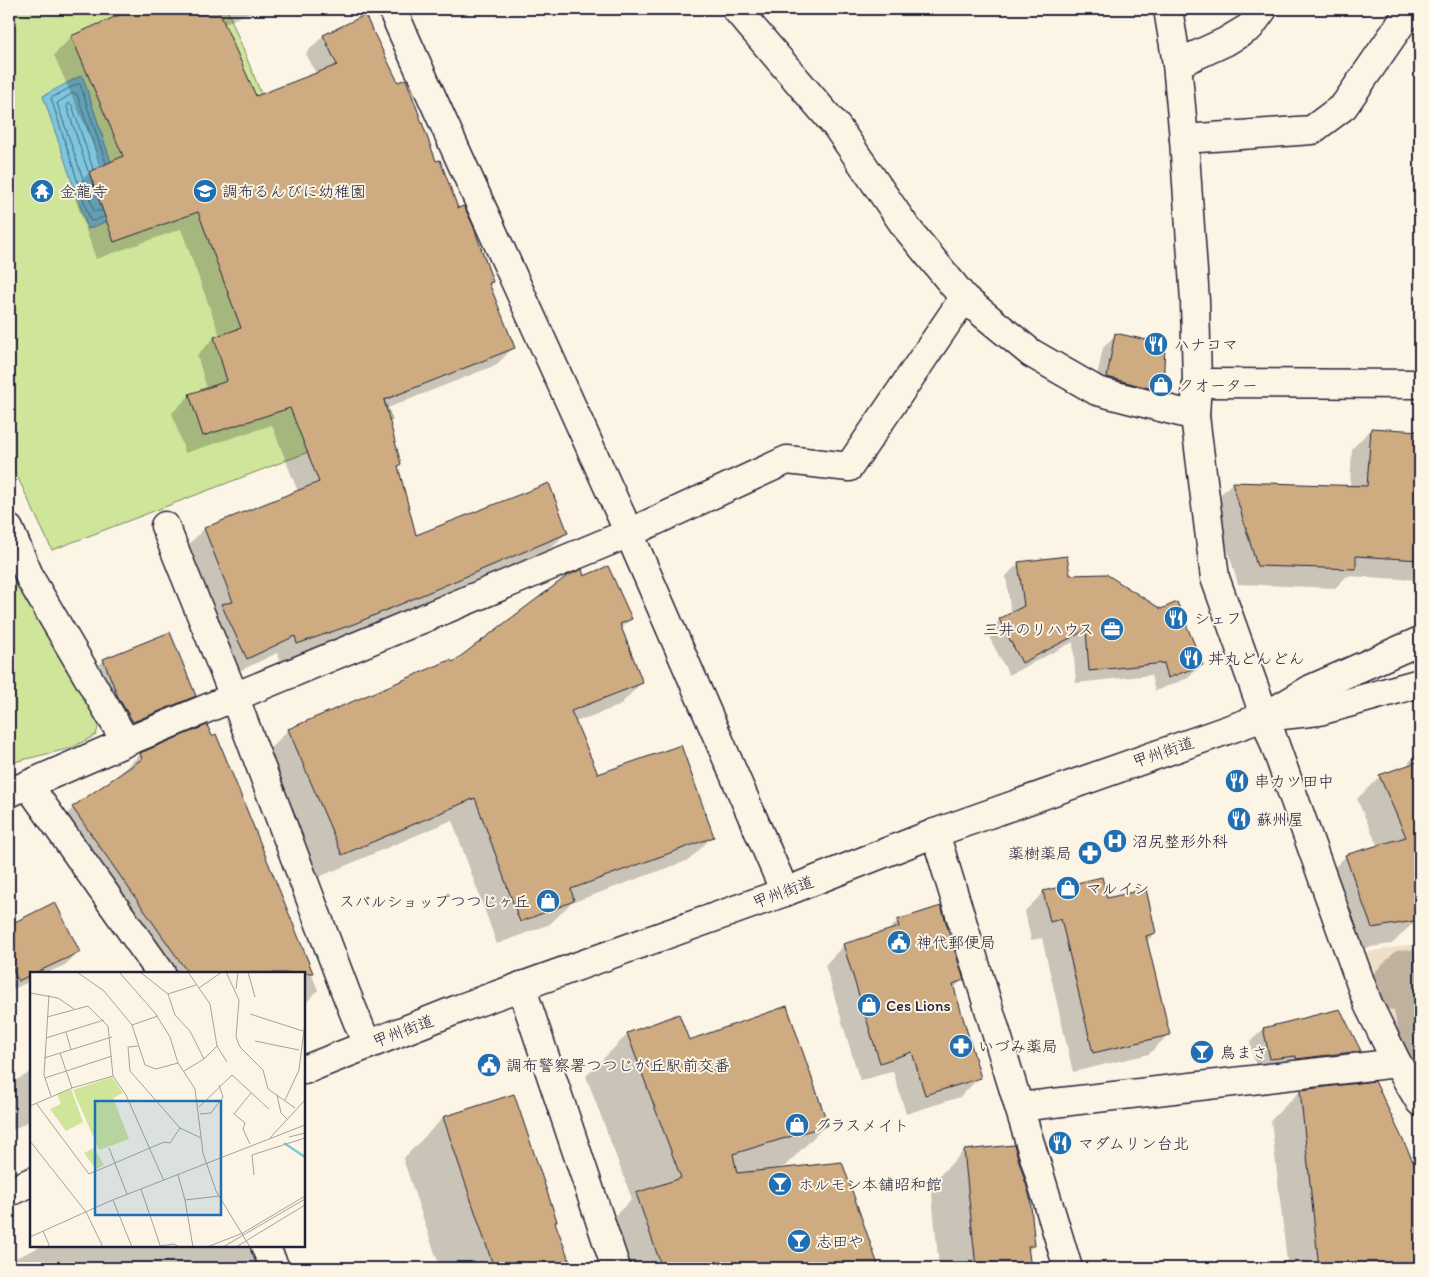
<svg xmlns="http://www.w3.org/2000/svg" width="1429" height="1277" font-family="Itim,'Klee One',sans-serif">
<rect width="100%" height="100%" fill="#fcf5e5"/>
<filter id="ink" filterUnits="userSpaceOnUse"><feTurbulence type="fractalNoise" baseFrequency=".02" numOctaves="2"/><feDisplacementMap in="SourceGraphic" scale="10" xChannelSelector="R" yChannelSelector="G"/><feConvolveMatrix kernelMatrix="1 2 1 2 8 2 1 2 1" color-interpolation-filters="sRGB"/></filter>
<g filter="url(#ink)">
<!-- built -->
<polygon fill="#eedfc7" points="1420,943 1420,1083 1384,1023 1362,953"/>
<!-- green -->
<g fill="#cfe59a" stroke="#78846a">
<polygon points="9,9 227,9 392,420 52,550 9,459"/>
<polygon points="9,553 101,717 96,735 71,748 10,763"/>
</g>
<!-- water -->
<polygon fill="#7dc6de" stroke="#59849d" points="82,75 128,213 88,229 43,96"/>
<!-- shadow -->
<g fill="#0003">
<polygon points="136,9 258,9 223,24 255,98 316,74 306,53 323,36 365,16 491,282 488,285 514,347 496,365 385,409 396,466 416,537 566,533 549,550 334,642 280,661 277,653 229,676 187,546 204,529 298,492 272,425 185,453 172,413 190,395 207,389 197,355 214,338 220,336 181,229 96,259 72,190 89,173 103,167 54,55 71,37"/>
<polygon points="1116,334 1162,391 1149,404 1094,390 1103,348"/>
<polygon points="1371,429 1420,432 1420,580 1347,576 1335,588 1238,584 1213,502 1232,483 1350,487 1352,449"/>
<polygon points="1019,563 1069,576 1160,611 1201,665 1188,678 1155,691 1151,675 1076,683 1073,642 1009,675 987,633 1000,620 1011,615 1006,576"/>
<polygon points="584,577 630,619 621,628 641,683 619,706 575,722 598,776 712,837 689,860 571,903 550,924 497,944 452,820 319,877 266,753 288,730 450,662 453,663"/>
<polygon points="104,660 194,696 181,709 119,735 91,673"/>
<polygon points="207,727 211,737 216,736 318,990 304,1005 304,973 146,973 48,833 73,808 117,777 140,754"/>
<polygon points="1420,750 1420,894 1412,897 1415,921 1392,944 1349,950 1323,879 1346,856 1378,847 1357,799 1380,776 1409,766 1409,762"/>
<polygon points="1044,892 1106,899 1155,933 1146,942 1168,1035 1149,1054 1073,1072 1042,938 1031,940 1025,911"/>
<polygon points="54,903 78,952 65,965 47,973 31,973 31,981 9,991 9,926"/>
<polygon points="940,908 962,980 953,989 980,1077 960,1097 906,1114 893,1071 860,1081 825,965 844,945 887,932 897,922"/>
<polygon points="1420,949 1420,1059 1403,1061 1394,1010 1377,1008 1373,974 1396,951"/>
<polygon points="1263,1029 1356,1049 1357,1052 1344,1064 1257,1072 1250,1042"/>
<polygon points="628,1034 688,1042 827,1124 785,1166 774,1169 841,1164 878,1268 607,1268 595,1235 632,1199 586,1076"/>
<polygon points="31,1072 31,1120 9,1132 9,1084"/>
<polygon points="1374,1083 1420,1179 1420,1268 1232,1268 1239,1262 1287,1262 1271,1120 1300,1091"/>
<polygon points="513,1095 570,1268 440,1268 403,1159 443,1118"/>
<polygon points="964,1151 1034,1245 1028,1251 1029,1268 939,1268 931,1184"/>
<polygon points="42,1246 248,1246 258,1268 9,1268 9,1261"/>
</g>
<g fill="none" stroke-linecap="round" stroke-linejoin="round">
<!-- shore -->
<g stroke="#46647c" stroke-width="1">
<polyline points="100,165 77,94 73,93 57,103 94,211 102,211"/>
<polyline points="88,171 67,107 69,103 72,105 93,169"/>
<polyline points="104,217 93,221 90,220 51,98 77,84 80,84 106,163"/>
</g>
</g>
<!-- building -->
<g fill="#ceab81" stroke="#22223b">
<polygon points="133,9 218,9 256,96 337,65 323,35 365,15 398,82 406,79 436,161 440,160 458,208 464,206 473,225 493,282 489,283 515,348 384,400 401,464 398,466 416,535 549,483 568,533 354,624 297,644 295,636 247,659 221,604 233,602 204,528 319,482 290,408 203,436 189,394 227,381 214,337 241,328 198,212 114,242 89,172 123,156 71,36"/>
<polygon points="1115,333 1165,344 1163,392 1107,377"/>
<polygon points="1371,428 1420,431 1420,560 1356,556 1356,569 1257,566 1232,482 1367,486"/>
<polygon points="1067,556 1070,575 1106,574 1161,609 1177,602 1203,665 1168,678 1164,663 1089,671 1086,630 1022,663 999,619 1024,606 1018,562"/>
<polygon points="608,566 632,619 620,624 643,683 571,711 598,774 681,745 714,837 571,889 574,901 520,922 475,798 342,855 288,729 450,660 453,662 567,576 582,569 584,576"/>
<polygon points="170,632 196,696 133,722 118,697 103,659"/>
<polygon points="207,725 212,736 216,734 313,973 188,973 72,807 142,759 140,753"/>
<polygon points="1420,761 1420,920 1372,928 1345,855 1406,837 1379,775"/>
<polygon points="1102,877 1107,898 1146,889 1156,933 1146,936 1170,1035 1093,1053 1061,919 1050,922 1043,891"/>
<polygon points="55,902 80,952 18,981 9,959 9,925"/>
<polygon points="941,906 964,980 953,984 981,1078 925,1095 912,1052 880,1063 843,944 899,927 897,920"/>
<polygon points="787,1006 828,1125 733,1154 737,1173 842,1162 879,1268 662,1268 636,1193 681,1178 627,1033 679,1014 689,1040"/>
<polygon points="1340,1009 1361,1051 1296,1059 1296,1056 1270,1059 1263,1028"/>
<polygon points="1375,1081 1420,1176 1420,1268 1319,1268 1300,1090"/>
<polygon points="514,1094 557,1221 555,1222 572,1268 494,1268 443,1117"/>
<polygon points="1014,1145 1030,1197 1035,1246 1028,1246 1031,1268 976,1268 964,1150"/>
</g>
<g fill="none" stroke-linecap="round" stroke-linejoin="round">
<!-- minor casing -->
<g stroke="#22223b" stroke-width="31">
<g id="minor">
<polyline points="392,9 629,533 785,892"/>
<polyline points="736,9 837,127 905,226 964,298 1031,353 1097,391 1195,416"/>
<polyline points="1168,9 1177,64 1184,139 1195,301 1197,383 1195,416 1215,578 1368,1004 1397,1063 1420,1102"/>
<polyline points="1177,64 1225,42 1250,27 1263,9"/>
<polyline points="1184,139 1312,130 1344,106 1411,9"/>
<polyline points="1197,383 1420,384"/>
<polyline points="165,526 234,696 346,993 367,1045"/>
<polyline points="9,529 31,580 126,742"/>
<polyline points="29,786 161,973"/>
<polyline points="9,793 126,742 629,533 787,460 849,467 964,298"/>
<polyline points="935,833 1019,1107"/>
<polyline points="521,986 616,1268"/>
<polyline points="265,1246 275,1268"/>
<polyline points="1068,1268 1019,1107 1397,1063"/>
</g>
</g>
<!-- highway casing -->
<g stroke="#22223b" stroke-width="31">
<g id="highway">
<polyline points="1273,716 1319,711 1420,683"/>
<polyline points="304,1070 461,1008 785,892 935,833 1264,717 1311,689 1420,641"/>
<polyline points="9,1192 31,1182"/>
</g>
</g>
<!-- minor -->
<use href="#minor" stroke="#fcf5e5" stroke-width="28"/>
<!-- highway -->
<use href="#highway" stroke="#fcf5e5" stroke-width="28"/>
</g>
</g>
<!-- icons -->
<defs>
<g id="temple-disc" transform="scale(1.25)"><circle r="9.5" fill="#1f6fb2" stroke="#fcf5e5"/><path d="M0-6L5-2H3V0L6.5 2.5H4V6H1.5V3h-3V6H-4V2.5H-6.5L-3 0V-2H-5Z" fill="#fff"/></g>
<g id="school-disc" transform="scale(1.25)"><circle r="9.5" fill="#1f6fb2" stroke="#fcf5e5"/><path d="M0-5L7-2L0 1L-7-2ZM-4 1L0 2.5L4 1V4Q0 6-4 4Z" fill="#fff"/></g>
<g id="restaurant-disc" transform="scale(1.25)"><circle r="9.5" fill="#1f6fb2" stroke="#fcf5e5"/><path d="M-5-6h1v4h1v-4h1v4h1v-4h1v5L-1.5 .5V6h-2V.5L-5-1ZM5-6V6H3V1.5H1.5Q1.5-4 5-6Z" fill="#fff"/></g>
<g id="shop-disc" transform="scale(1.25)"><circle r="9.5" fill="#1f6fb2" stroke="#fcf5e5"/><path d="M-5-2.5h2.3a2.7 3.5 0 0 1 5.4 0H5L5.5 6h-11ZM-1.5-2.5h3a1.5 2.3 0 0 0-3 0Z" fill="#fff"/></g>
<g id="office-disc" transform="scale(1.25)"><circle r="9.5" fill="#1f6fb2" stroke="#fcf5e5"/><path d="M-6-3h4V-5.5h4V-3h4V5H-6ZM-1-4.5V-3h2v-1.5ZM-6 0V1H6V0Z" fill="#fff"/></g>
<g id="hospital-disc" transform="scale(1.25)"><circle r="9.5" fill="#1f6fb2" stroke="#fcf5e5"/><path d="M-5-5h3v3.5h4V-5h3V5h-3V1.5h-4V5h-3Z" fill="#fff"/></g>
<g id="pharmacy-disc" transform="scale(1.25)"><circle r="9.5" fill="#1f6fb2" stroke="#fcf5e5"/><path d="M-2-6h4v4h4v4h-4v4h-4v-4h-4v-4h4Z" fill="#fff"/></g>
<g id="civic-disc" transform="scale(1.25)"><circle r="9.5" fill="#1f6fb2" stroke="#fcf5e5"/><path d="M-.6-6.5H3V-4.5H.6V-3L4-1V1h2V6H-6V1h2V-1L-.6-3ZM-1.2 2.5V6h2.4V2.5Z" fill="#fff"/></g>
<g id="bar-disc" transform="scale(1.25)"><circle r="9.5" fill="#1f6fb2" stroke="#fcf5e5"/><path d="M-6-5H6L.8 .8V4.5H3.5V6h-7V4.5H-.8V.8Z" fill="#fff"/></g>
</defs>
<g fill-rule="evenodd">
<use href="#temple-disc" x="42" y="191"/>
<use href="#school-disc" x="205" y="191"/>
<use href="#restaurant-disc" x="1156" y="344"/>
<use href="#shop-disc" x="1161" y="385"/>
<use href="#restaurant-disc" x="1176" y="618"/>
<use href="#office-disc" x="1112" y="629"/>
<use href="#restaurant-disc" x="1191" y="658"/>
<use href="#restaurant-disc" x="1237" y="781"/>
<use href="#restaurant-disc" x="1239" y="819"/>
<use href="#hospital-disc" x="1115" y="841"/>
<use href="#pharmacy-disc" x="1090" y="853"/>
<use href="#shop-disc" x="1068" y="888"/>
<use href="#shop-disc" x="548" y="901"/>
<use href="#civic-disc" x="899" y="942"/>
<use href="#shop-disc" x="869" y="1005"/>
<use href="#pharmacy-disc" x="961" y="1046"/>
<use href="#bar-disc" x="1202" y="1052"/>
<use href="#civic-disc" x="489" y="1065"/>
<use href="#shop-disc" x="797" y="1125"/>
<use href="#restaurant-disc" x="1060" y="1143"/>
<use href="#bar-disc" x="780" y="1184"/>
<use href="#bar-disc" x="799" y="1241"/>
</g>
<g text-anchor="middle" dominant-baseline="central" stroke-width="4" stroke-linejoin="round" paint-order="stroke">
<!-- poi labels -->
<g font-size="16" fill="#22223b" stroke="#fcf5e5" text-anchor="start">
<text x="60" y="191">金龍寺</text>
<text x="222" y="191">調布るんびに幼稚園</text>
<text x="1174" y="344">ハナコマ</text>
<text x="1178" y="385">クオーター</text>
<text x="1194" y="618">シェフ</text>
<text x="1094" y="629" text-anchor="end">三井のリハウス</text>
<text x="1208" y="658">丼丸どんどん</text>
<text x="1254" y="781">串カツ田中</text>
<text x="1256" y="819">蘇州屋</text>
<text x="1132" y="841">沼尻整形外科</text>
<text x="1072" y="853" text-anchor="end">薬樹薬局</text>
<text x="1086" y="888">マルイシ</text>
<text x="530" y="901" text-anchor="end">スバルショップつつじヶ丘</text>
<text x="916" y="942">神代郵便局</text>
<text x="886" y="1005">Ces Lions</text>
<text x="978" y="1046">いづみ薬局</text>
<text x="1220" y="1052">鳥まさ</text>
<text x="506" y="1065">調布警察署つつじが丘駅前交番</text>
<text x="814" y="1125">グラスメイト</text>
<text x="1078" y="1143">マダムリン台北</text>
<text x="798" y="1184">ホルモン本舗昭和館</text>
<text x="816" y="1241">志田や</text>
</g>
<!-- street labels -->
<g font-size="16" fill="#22223b" stroke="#fcf5e5">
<text transform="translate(1163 752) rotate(-19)">甲州街道</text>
<text transform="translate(783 892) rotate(-21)">甲州街道</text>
<text transform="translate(403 1031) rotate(-21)">甲州街道</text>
</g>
</g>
<!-- overview -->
<g transform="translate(30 972)">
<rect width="275" height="275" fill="#fcf5e5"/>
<path d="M82,105l11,16 -10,5 16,41 -30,11 -26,-60zM41,117l12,33 -17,9 -16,-22 11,-5 -4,-10zM64,176l10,17 -8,4 -12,-16z" fill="#cfe59a"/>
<path fill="none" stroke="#7dc6de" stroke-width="2.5" d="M254,171l21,14"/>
<path fill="none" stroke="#a5a1a1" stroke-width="1" d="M47,0l27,19 28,34 13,40 11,4 22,-6M89,0l36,41 15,24 8,26 17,26 8,64 13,38 34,56M110,0l28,22 7,21 15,16 14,28M196,0l13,28 -3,37 4,10 23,23 5,19 27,19M218,0l7,25M169,16l23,-16M206,17l2,-17M0,21l28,5 16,11M138,22l28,-9M19,23l-5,80 7,21M220,42l53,17M17,45l41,-11 20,20 5,50 13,19 38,86M102,53l26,-9M36,60l5,18M16,66l58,-18M225,69l44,9M108,74l-10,1 2,24 50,57 21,10M187,74l10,16M30,81l12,35M14,86l68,-21M154,99l20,-12 13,-13 -7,-42 -22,-32M15,106l67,-22M247,123l4,18 6,6M255,128l14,-30 6,-48M6,131l53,71 75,-32 6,1 10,-15M0,134l42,-18 41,-12M169,135l33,-32 37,34M170,142l11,-1 12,-16 -4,-12M259,165l16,-4M240,166l35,-38M0,169l56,71 17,35M220,172l-7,-15 2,-6 -11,-9 17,-21M79,176l18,46M148,203l7,25M224,203l-2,-20 53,-17M111,217l19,56M83,228l19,47M13,259l7,16M0,265l80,-36 195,-76M129,274l15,-2 5,3M163,275l-8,-47 34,-4M177,275l36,-14 62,-37M193,275l82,-48M206,275l69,-42"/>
<path fill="#1f6fb2" fill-opacity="0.15" stroke="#1f6fb2" stroke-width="2.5" d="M65,129h126v114h-126z"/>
<rect width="275" height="275" fill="none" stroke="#22223b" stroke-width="2.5"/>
</g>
<!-- margin -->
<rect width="1429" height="1277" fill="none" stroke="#fcf5e5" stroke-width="30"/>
<rect x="15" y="15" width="1399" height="1247" fill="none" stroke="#22223b" stroke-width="2" filter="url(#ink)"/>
</svg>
